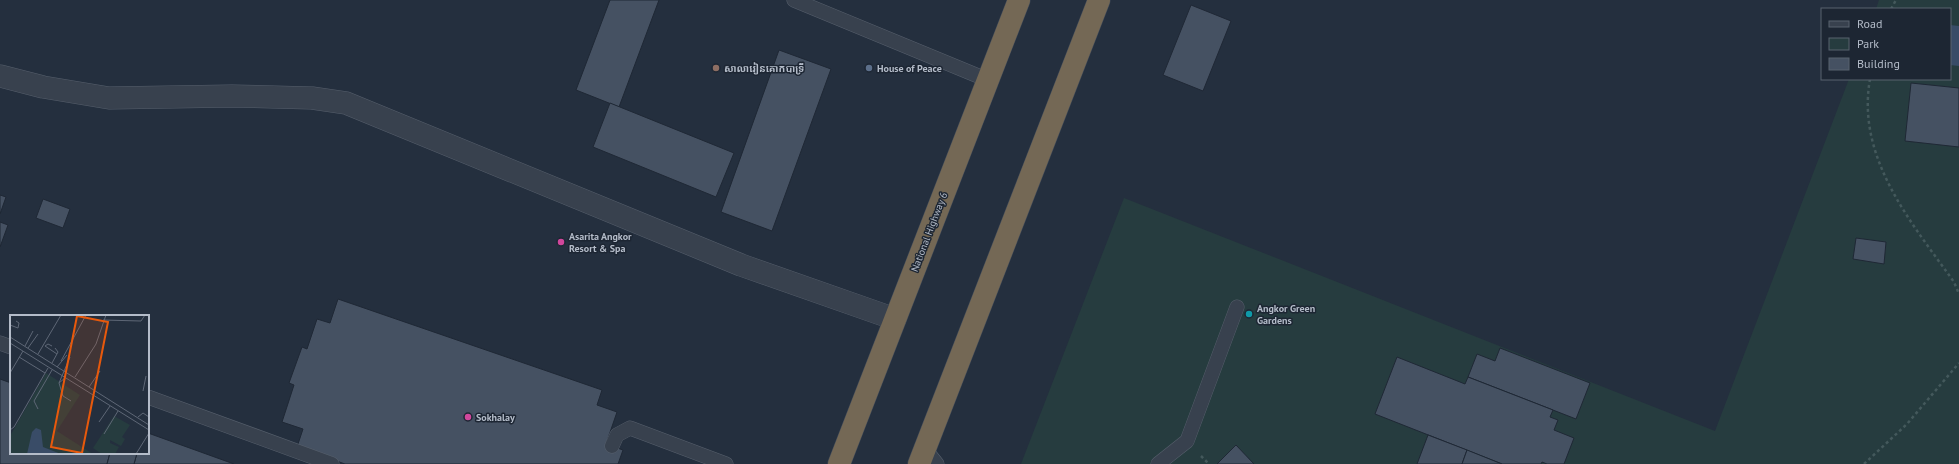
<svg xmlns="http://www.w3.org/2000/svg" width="1959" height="464" font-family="'PT Sans','Noto Sans Khmer',sans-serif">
<rect width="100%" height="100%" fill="#242f3e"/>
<!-- green -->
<polygon fill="#263c3f" points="1879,0 1959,0 1959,464 1021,464 1124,198 1715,431 1849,79 1950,79 1950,9 1876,9"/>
<!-- water -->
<polygon fill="#394c67" points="1950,25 1959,26 1959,66 1950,65"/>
<!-- building -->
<g fill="#455162" stroke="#1f2835">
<polygon points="610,0 659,0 619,107 576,90"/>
<polygon points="1191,5 1231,21 1203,91 1163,75"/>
<polygon points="779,50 831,69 772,231 721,212"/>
<polygon points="1911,83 1959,88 1959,147 1905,141"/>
<polygon points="610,103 734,153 716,197 593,147"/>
<polygon points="0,195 6,197 0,214"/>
<polygon points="43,199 70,209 63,228 36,218"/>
<polygon points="0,222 8,225 0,247"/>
<polygon points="1856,238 1886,242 1884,264 1853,259"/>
<polygon points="338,299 602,390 597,405 617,412 606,444 623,450 618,464 345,464 297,447 303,429 282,422 294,385 289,383 302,347 307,349 317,319 330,323"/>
<polygon points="1500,348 1590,383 1576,419 1468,377 1477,354 1495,361"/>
<polygon points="1397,357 1465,384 1468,377 1553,410 1550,417 1558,420 1554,430 1574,438 1564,464 1547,464 1542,462 1541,464 1502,464 1375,414"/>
<polygon points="0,379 11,383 11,453 110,453 107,464 0,464"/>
<polygon points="148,433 234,464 134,464 137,453 148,453"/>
<polygon points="1428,435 1467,450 1462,464 1417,464"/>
<polygon points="1236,445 1254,464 1217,464"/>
<polygon points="1467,450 1502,464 1462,464"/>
<polygon points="110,453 137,453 134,464 107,464"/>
</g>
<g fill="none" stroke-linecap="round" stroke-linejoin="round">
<!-- lane casing -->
<g stroke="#565f6c" stroke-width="15">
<g id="lane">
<polyline points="794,0 988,80"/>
<polyline points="0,343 11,347"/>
<polyline points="148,397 332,464"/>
<polyline points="612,446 617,435 630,428 726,464"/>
<polyline points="925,449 937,464"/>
<polyline points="1158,464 1187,441 1237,307"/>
</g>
</g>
<!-- street casing -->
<g stroke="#565f6c" stroke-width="23">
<polyline id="street" points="0,76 43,87 109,98 232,96 312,98 346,103 741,265 895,319"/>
</g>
<!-- highway casing -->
<g stroke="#434c59" stroke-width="23">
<g id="highway">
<polyline points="839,464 1019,0"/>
<polyline points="919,464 1099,0"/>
</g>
</g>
<!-- path -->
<g stroke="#44595c" stroke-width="2.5" stroke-dasharray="3 3" stroke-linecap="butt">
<polyline points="1891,9 1896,0"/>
<path d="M1870,79c-14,79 41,143 84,203l5,12"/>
<polyline points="1201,456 1209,464"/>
<polyline points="1864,464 1907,424 1959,363"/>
</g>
<!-- lane -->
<use href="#lane" stroke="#38414e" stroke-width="14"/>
<!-- street -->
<use href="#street" stroke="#38414e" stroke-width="22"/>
<!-- highway -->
<use href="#highway" stroke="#746855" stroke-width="22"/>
</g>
<!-- markers -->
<circle fill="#8d6e63" stroke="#1d2633" stroke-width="1.5" cx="716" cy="68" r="4"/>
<circle fill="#5c6f8a" stroke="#1d2633" stroke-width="1.5" cx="869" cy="68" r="4"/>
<g fill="#d1479c" stroke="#1d2633" stroke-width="1.5">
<circle cx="561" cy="242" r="4"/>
<circle cx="468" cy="417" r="4"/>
</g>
<circle fill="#0f9aa8" stroke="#1d2633" stroke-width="1.5" cx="1249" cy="314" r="4"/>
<g text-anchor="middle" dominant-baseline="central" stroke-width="3" stroke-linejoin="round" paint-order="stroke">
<!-- poi labels -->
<g font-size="10" font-weight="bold" fill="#b4bcc9" stroke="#1d2633" text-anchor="start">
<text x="724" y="68">សាលារៀនគោកបាទ្រី</text>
<text x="877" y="68">House of Peace</text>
<text x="569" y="236">Asarita Angkor<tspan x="569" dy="12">Resort &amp; Spa</tspan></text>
<text x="1257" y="308">Angkor Green<tspan x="1257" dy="12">Gardens</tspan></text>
<text x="476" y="417">Sokhalay</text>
</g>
<!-- street labels -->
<g font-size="10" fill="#b4bcc9" stroke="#1d2633">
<text transform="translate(929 232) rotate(-69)">National Highway 6</text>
</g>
</g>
<!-- overview -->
<g transform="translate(10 315)">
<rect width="139" height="139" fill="#242f3e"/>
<path d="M36,58l34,22 -23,36 36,23h-83v-18zM104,101l16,9 -8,12 3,2 -4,7 -11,-6v3l9,4 -4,7h-13l-9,-6z" fill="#263c3f"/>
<path d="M26,113l5,2 2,17 18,7h-34l5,-22z" fill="#394c67"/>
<path fill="none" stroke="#5e6776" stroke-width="1" d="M93,5l38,1 4,-6M0,10l8,3 1,-5 -3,-2M0,22l139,88M0,28l139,87M15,31l8,-15M42,31l-4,-2 -3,2 12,8M18,33l10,-14M28,39l23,-39M9,42l26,16M51,46l25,-46M42,48l6,-11 -3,-4M47,52l10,-12M0,58l13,-22M65,62l21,-33 10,-29M55,63l-6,5 11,-26M49,68l4,13 8,5M79,72l11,-16M133,76l3,-15M28,94l-4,-8 18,-31M128,102l5,-4 6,4M89,107l11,-16M0,115l4,-3 34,-59M94,119l14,-23M126,139l13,-21"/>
<path fill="#e8590c" fill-opacity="0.15" stroke="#e8590c" stroke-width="2" d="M67,1l31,6 -26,131 -31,-6z"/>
<rect width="139" height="139" fill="none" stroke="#b4bcc9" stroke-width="2"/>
</g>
<!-- legend -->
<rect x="1821" y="8" width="130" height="72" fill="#1d2633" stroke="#59626f"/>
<rect x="1829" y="21" width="20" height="6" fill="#38414e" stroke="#59626f"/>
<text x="1857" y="28" font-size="12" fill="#b4bcc9">Road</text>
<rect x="1829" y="38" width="20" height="12" fill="#263c3f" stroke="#59626f"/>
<text x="1857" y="48" font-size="12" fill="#b4bcc9">Park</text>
<rect x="1829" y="58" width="20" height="12" fill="#455162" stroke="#59626f"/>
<text x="1857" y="68" font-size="12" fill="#b4bcc9">Building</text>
</svg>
